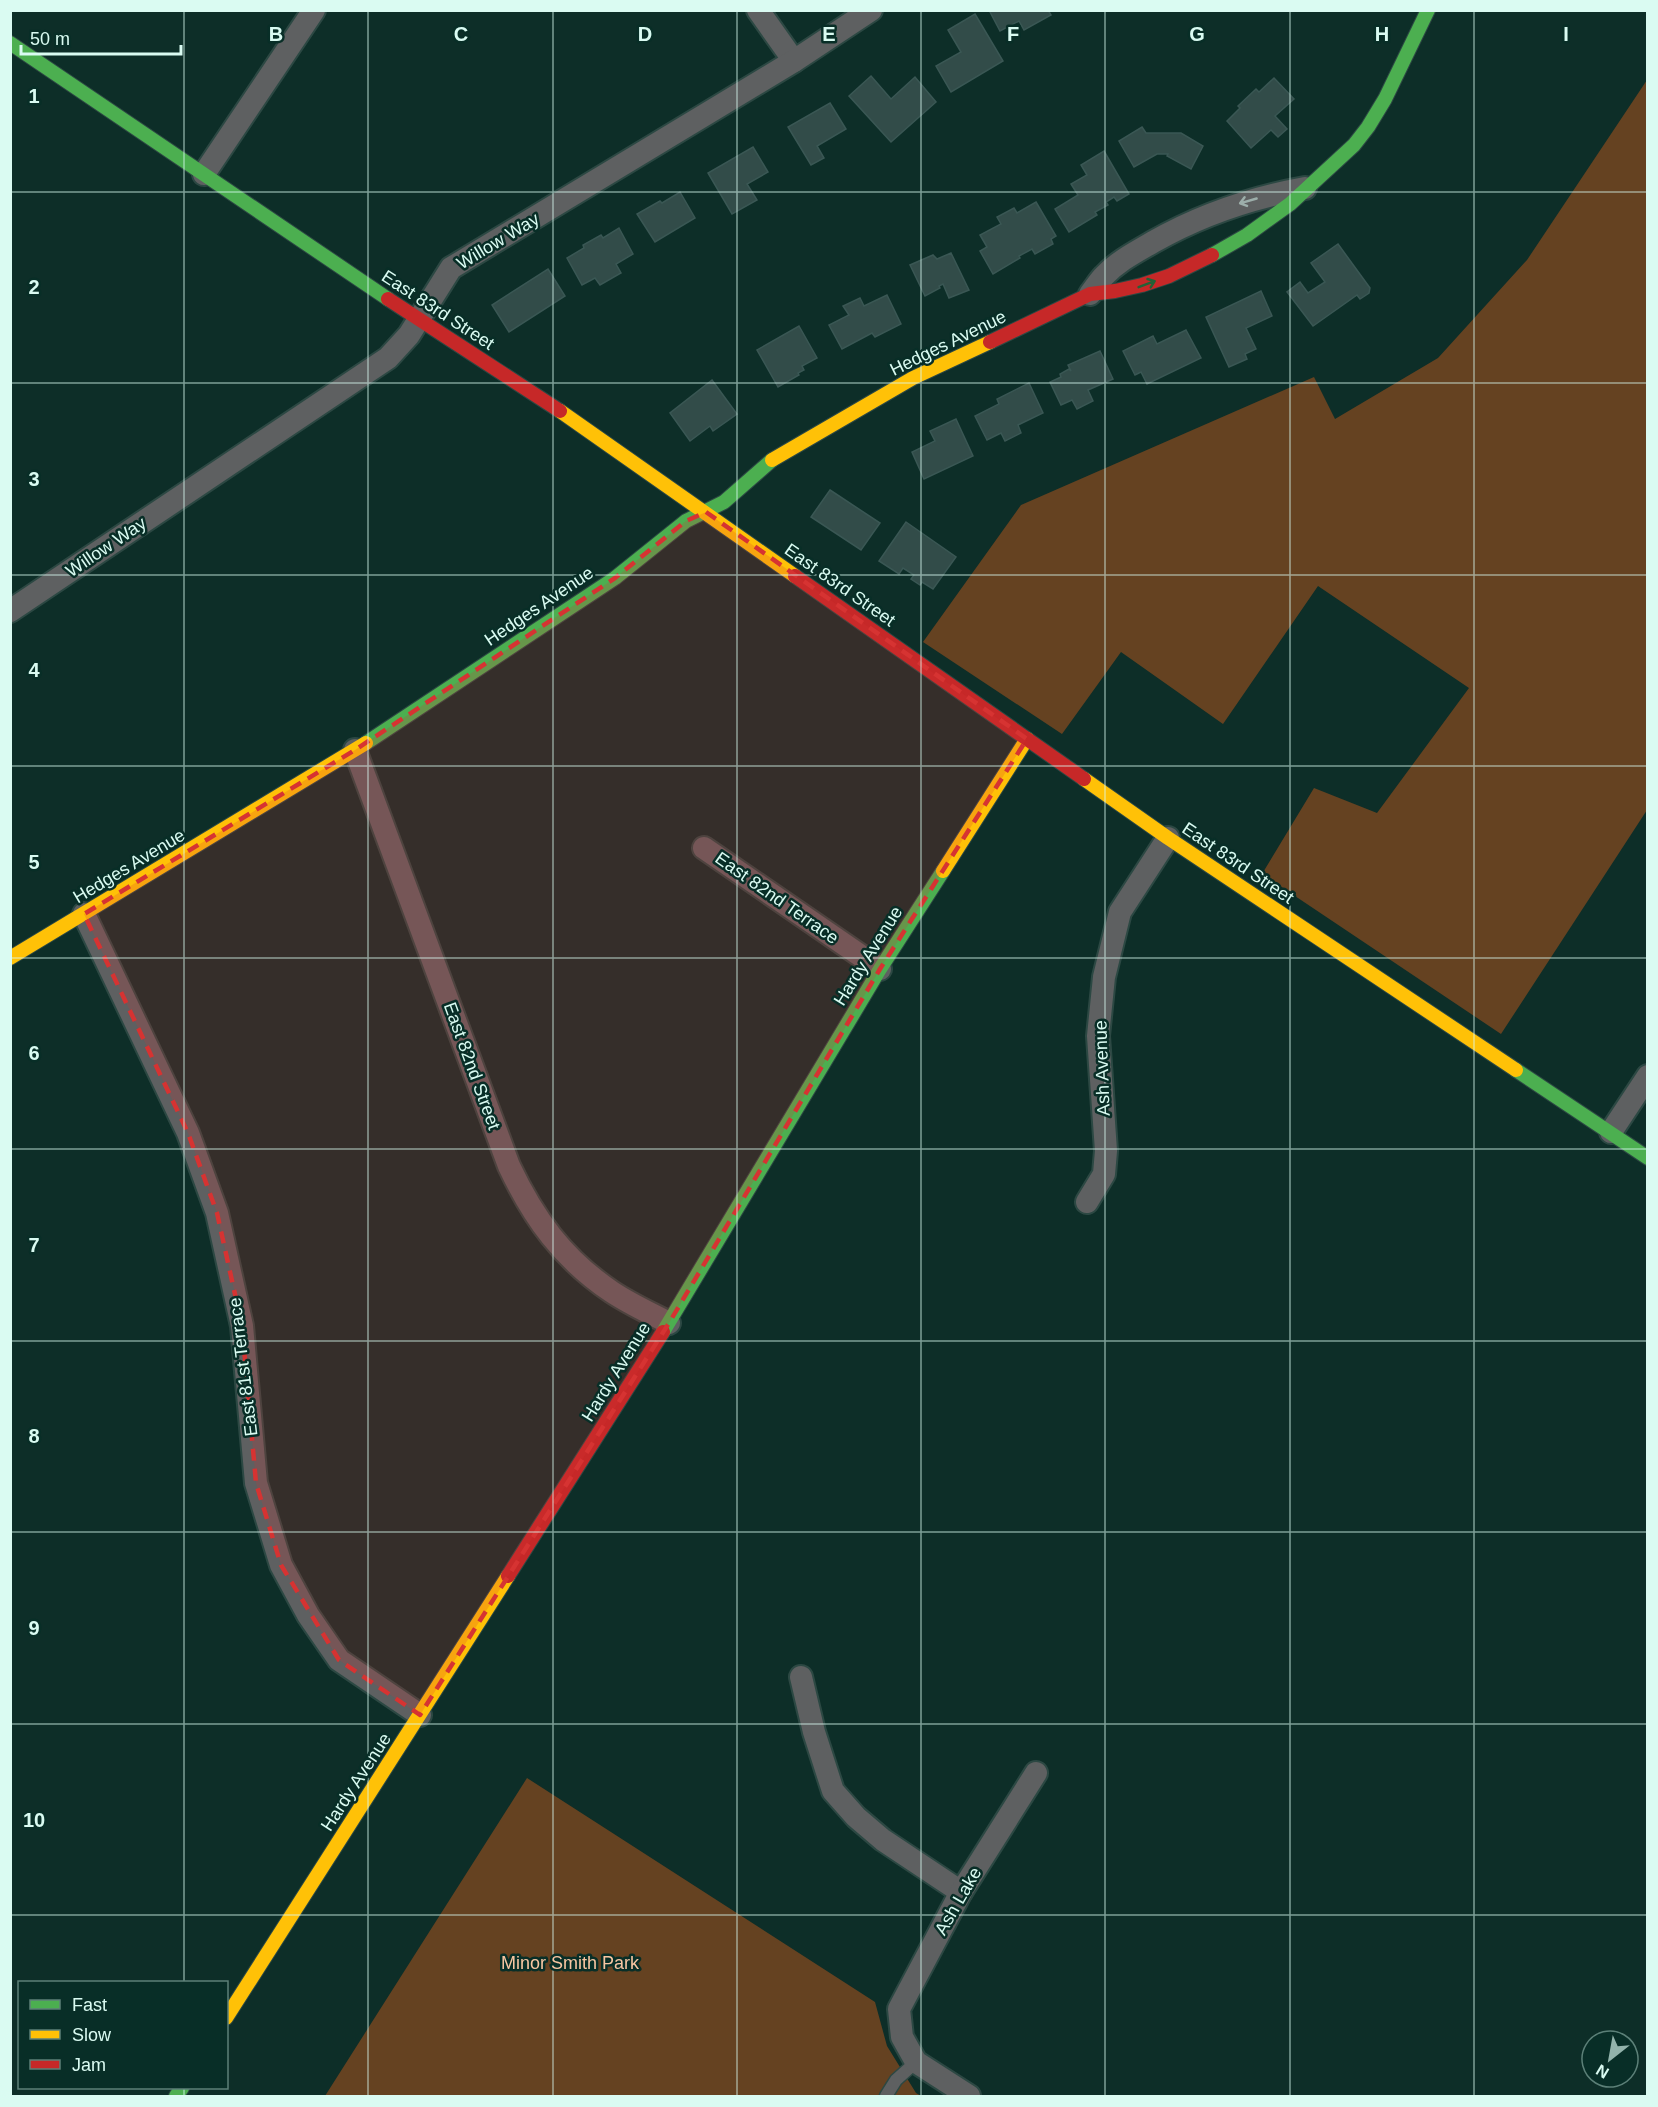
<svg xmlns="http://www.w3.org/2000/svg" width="1658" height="2107" font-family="Helvetica,sans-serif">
<rect width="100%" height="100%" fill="#0d2e28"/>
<!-- green -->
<g fill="#654221">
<polygon points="1647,80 1647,810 1501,1034 1262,874 1314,788 1377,813 1469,688 1318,586 1223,724 1121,652 1062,734 923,642 1021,505 1314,377 1335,419 1438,358 1527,260"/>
<polygon points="527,1778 875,2002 887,2046 916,2093 921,2096 325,2096"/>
</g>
<!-- building -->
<g fill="#324c49" stroke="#3a5754" stroke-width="1.5">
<polygon points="989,10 1048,10 1051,15 1024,30 1019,21 1000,31"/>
<polygon points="975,14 1003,61 951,92 936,66 961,52 948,30"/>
<polygon points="871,76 891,99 915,77 936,102 891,142 849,96"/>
<polygon points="1274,78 1294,99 1275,116 1287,129 1278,137 1271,130 1251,148 1227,121 1240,108 1238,106 1256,89 1259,92"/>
<polygon points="830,103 846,129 817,146 824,158 811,165 788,127"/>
<polygon points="1142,127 1146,133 1181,133 1203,146 1191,169 1167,156 1168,154 1157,154 1134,167 1119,141"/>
<polygon points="753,147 768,172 747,184 757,200 732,214 708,173"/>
<polygon points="1104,151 1129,194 1117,201 1114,197 1106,202 1108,205 1095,212 1097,215 1069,232 1055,209 1078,195 1071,184 1087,175 1081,165"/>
<polygon points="680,192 695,218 655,242 637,214 660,201 662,203"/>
<polygon points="1036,202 1056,236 1051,239 1053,244 1035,254 1032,249 1019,256 1020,258 993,274 980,251 987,247 980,235 1001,224 997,217 1014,208 1017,213"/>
<polygon points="619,228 633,254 616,264 621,273 600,285 595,278 582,285 567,258 584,248 583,245 601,235 603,238"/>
<polygon points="1338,244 1370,288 1369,293 1360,299 1357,295 1313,326 1287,292 1300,282 1308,293 1325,282 1311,263"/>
<polygon points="951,253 969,290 949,298 943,284 939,286 940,288 925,296 910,265 933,255 937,259"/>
<polygon points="548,269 565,296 509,332 492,305"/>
<polygon points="1261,291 1272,316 1246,328 1256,349 1245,354 1247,359 1229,367 1206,317"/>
<polygon points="887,295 901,324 875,337 872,333 842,349 829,325 849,315 843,306 860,298 864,306"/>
<polygon points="799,326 817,358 802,366 804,370 798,373 799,375 778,387 757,350"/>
<polygon points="1186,330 1201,358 1147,384 1141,372 1135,375 1123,351 1153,336 1157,344"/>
<polygon points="1100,351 1113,379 1088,390 1093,401 1077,409 1072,400 1061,405 1050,382 1061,377 1060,374 1069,369 1071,371 1068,365"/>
<polygon points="712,380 737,414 713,431 710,426 690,441 670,413"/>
<polygon points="1029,383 1043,413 1018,425 1021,433 1005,441 1001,433 987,440 975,416 999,404 997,399"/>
<polygon points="956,419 973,456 924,479 912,452 935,441 930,431"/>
<polygon points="830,490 880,523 861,550 811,517"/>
<polygon points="906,522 956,557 933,589 922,582 920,585 911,579 914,575 903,568 899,574 879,561"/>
</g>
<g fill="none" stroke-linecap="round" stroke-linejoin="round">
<!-- lane casing -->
<g stroke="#2c4843" stroke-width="15">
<polyline id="lane" points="886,2096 896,2080 916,2062"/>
</g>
<!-- street casing -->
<g stroke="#2c4843" stroke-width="26">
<g id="street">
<polyline points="758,10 794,61"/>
<polyline points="204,174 314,10"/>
<path d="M1090,294c5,-6 9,-13 14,-18 14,-15 32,-24 49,-34 49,-28 97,-44 152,-54"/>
<polyline points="10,611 388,358 409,335 451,268 794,61 871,10"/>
<path d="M355,750l154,416c25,53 54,93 103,126 18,12 38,21 57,31"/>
<polyline points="704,848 880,969"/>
<polyline points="84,914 188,1133 217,1213 242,1326 256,1483 281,1565 308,1615 339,1660 420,1715"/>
<polyline points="1611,1132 1648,1076"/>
<polyline points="1087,1202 1104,1174 1106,1151 1098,1036 1104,977 1120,912 1168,838"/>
<polyline points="801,1677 814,1732 833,1791 856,1817 883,1840 961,1892"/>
<polyline points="969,2096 916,2062 902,2037 899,2009 961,1892 1036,1773"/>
</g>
</g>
<!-- fast casing -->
<g stroke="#2c4843" stroke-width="16">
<g id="fast">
<polyline points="10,43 388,299"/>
<polyline points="1212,255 1247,235 1290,204 1354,145 1368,127 1385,99 1428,10"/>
<polyline points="366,743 615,578 686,521 724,502 772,460"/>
<polyline points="1516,1070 1648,1158"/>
<polyline points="663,1332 880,969 943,871"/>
<polyline points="176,2096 182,2088"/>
</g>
</g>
<!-- slow casing -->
<g stroke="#2c4843" stroke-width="16">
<g id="slow">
<polyline points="560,411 795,576"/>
<polyline points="772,460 913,378 990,342"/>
<polyline points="1084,779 1168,838 1516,1070"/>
<polyline points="943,871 1027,739"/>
<polyline points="10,958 366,743"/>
<polyline points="226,2018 508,1576"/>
</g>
</g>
<!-- jam casing -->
<g stroke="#2c4843" stroke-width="16">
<g id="jam">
<polyline points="388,299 560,411"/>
<polyline points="990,342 1090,294 1115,291 1142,285 1169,276 1212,255"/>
<polyline points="795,576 1084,779"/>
<polyline points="508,1576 663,1332"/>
</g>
</g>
<!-- lane -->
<use href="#lane" stroke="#5e6061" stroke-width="12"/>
<!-- street -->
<use href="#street" stroke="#5e6061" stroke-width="22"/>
<!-- fast -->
<use href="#fast" stroke="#4caf50" stroke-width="14"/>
<!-- slow -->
<use href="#slow" stroke="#ffc107" stroke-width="14"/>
<!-- jam -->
<use href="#jam" stroke="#c62828" stroke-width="14"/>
</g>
<!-- one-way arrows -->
<defs><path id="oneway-shaft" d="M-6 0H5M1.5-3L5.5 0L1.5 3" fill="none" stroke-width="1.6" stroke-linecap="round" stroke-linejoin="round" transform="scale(1.5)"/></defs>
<use stroke="#9caeaa" href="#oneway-shaft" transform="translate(1248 201) rotate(164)"/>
<use stroke="#236237" href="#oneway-shaft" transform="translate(1147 284) rotate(-21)"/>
<!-- marked area -->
<path fill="#d63332" fill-opacity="0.2" stroke="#d63332" stroke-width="4.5" stroke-dasharray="12 8" stroke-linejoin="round" d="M706,512l321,227 -147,230 -211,354 -249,392 -81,-55 -58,-95 -25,-82 -14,-157 -25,-113 -29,-80 -104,-219 271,-164 260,-172 71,-57z"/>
<!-- grid -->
<path fill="none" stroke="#dafbf2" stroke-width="1.5" stroke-opacity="0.55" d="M184,10v1972M368,10v2086M553,10v2086M737,10v2086M921,10v2086M1105,10v2086M1290,10v2086M1474,10v2086M10,192h1638M10,383h1638M10,575h1638M10,766h1638M10,958h1638M10,1149h1638M10,1341h1638M10,1532h1638M10,1724h1638M10,1915h1638M184,2088v8"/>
<g text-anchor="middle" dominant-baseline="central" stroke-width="5" stroke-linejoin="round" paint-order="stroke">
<!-- street labels -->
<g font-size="18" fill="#dafbf2" stroke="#082e27">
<text transform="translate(498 241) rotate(-31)">Willow Way</text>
<text transform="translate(438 310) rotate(33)">East 83rd Street</text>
<text transform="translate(948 343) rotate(-26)">Hedges Avenue</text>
<text transform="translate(106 547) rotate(-34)">Willow Way</text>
<text transform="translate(840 585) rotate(35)">East 83rd Street</text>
<text transform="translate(539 606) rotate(-34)">Hedges Avenue</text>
<text transform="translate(1238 863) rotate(34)">East 83rd Street</text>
<text transform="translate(129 866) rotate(-31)">Hedges Avenue</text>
<text transform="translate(777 898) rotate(35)">East 82nd Terrace</text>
<text transform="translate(868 956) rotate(-58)">Hardy Avenue</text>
<text transform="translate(472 1066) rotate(70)">East 82nd Street</text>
<text transform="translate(1102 1068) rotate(-92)">Ash Avenue</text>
<text transform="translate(243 1367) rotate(-97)">East 81st Terrace</text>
<text transform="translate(616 1372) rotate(-58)">Hardy Avenue</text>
<text transform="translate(356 1782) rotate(-57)">Hardy Avenue</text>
<text transform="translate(958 1901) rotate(-60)">Ash Lake</text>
</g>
<!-- park labels -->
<g font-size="18" fill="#f8c6a2" stroke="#082e27">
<text x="570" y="1963">Minor Smith Park</text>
</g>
</g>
<g font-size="20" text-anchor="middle" font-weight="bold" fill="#dafbf2" stroke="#082e27" stroke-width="5" stroke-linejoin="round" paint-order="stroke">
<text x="276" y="41">B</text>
<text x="461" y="41">C</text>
<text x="645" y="41">D</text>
<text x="829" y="41">E</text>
<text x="1013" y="41">F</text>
<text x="1197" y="41">G</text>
<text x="1382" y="41">H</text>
<text x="1566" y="41">I</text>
<text x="34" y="103">1</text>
<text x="34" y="294">2</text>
<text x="34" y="486">3</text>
<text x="34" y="677">4</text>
<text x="34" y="869">5</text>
<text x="34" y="1060">6</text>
<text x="34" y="1252">7</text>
<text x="34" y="1443">8</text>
<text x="34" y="1635">9</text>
<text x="34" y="1827">10</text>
</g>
<!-- border -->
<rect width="1658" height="2107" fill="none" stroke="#dafbf2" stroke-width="24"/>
<!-- legend -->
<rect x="18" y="1981" width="210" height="108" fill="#082e27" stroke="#5c8078" stroke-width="1.5"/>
<rect x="30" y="2000" width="30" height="9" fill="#4caf50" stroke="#5c8078" stroke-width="1.5"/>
<text x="72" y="2011" font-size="18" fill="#dafbf2">Fast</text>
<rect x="30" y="2030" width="30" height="9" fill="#ffc107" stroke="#5c8078" stroke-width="1.5"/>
<text x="72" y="2041" font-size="18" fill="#dafbf2">Slow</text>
<rect x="30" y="2060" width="30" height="9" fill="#c62828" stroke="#5c8078" stroke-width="1.5"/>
<text x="72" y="2071" font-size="18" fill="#dafbf2">Jam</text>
<!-- north arrow -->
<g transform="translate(1610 2059) rotate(211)"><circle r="28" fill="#082e27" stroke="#5c8078" stroke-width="1.5"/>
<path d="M0-4.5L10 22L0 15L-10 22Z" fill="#92b3ab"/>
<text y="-9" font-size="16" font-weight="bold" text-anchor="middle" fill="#dafbf2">N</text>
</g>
<!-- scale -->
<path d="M21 45v9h160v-9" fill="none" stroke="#dafbf2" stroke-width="3"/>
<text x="30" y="45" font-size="18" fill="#dafbf2" stroke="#082e27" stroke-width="4.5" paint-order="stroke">50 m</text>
</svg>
